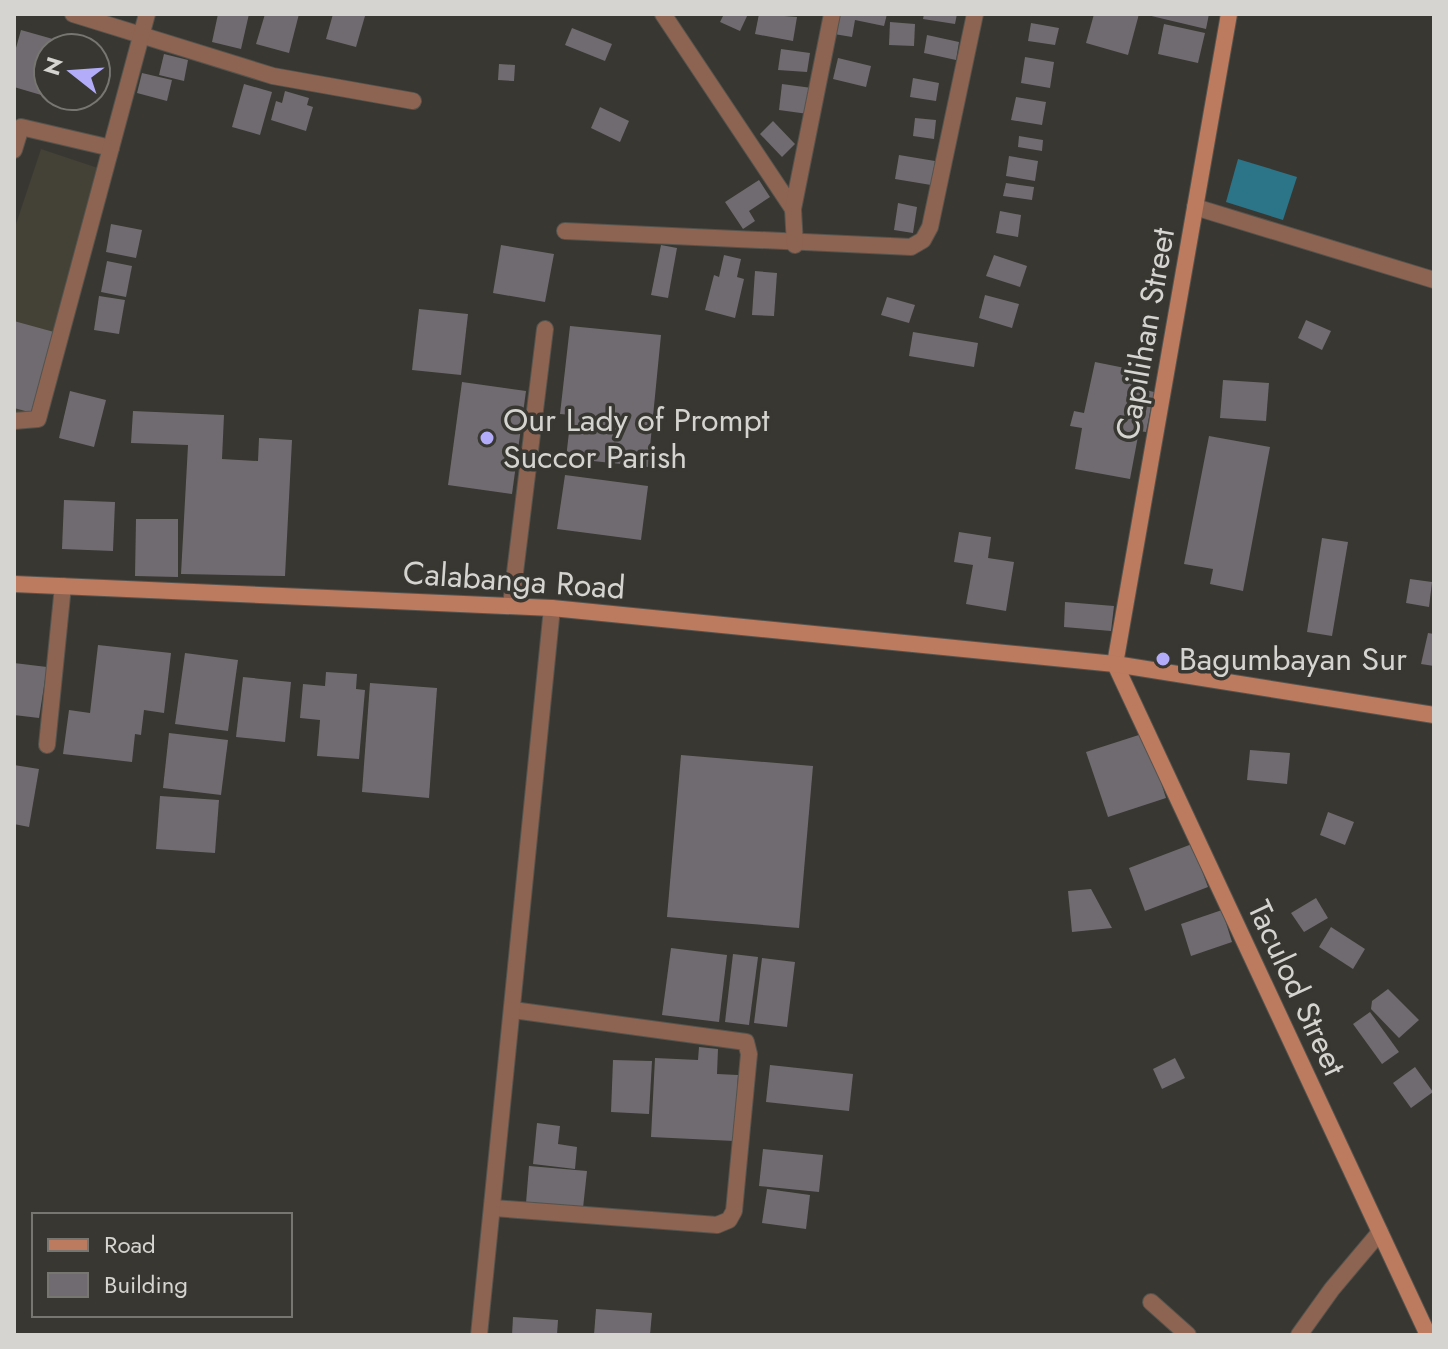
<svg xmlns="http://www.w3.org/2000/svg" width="1448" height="1349" font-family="Jost,sans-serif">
<rect width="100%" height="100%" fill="#383731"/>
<!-- built -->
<polygon fill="#444136" points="41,149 101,169 37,415 14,417 14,230"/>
<!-- water -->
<polygon fill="#2c7488" points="1238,159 1297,177 1283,220 1226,202"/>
<!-- building -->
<g fill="#706b70">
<polygon points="218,14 249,14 241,49 212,42"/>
<polygon points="265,14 299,14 289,53 256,44"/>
<polygon points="333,14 365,16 356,47 326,39"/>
<polygon points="724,14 748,14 740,31 720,22"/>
<polygon points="759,14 797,17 793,41 755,34"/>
<polygon points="838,14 887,14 884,26 855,20 852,37 834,34"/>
<polygon points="924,14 957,14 955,24 923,19"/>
<polygon points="1094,14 1139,14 1128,55 1086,43"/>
<polygon points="1143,14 1209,14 1206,29"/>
<polygon points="890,22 915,24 914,46 889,45"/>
<polygon points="1031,23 1059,28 1055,45 1028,41"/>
<polygon points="1164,24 1205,33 1198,63 1158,54"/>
<polygon points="572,28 612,44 605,61 565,45"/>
<polygon points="21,30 67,43 66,48 48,48 48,97 14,87 14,55"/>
<polygon points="927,35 959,42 956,60 924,53"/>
<polygon points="781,49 810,53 807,72 778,70"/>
<polygon points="164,54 188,60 184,81 159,75"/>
<polygon points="1025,57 1054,62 1050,88 1021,83"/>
<polygon points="838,58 871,66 866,87 833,79"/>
<polygon points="499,64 515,65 514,81 498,80"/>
<polygon points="142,73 172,80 167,101 137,93"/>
<polygon points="913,78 939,83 936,101 910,97"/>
<polygon points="244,84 272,92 260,135 232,127"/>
<polygon points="782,84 812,88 808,114 779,110"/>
<polygon points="285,91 309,98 307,105 313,107 306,131 271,120 276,101 282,103"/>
<polygon points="1016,97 1046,102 1042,125 1011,120"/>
<polygon points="600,107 629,121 620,142 591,128"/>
<polygon points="915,118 936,120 934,139 913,136"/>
<polygon points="773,121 795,144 782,157 760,134"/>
<polygon points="1019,136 1043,140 1042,151 1018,147"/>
<polygon points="899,155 935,161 931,185 895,179"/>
<polygon points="1009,156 1038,161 1035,181 1006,176"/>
<polygon points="759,180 770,197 749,211 755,221 743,229 725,202"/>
<polygon points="1006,183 1034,187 1032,200 1003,196"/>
<polygon points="898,203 917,207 913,233 894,230"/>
<polygon points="1000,211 1021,215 1018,237 996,233"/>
<polygon points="111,224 142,230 136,258 106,252"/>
<polygon points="501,245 554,254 545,302 493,293"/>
<polygon points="661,245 677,248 668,298 651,295"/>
<polygon points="724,255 741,259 737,277 744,279 735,318 705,310 714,275 719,277"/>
<polygon points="994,255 1027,266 1020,287 986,276"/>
<polygon points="107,261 132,266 126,297 101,292"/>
<polygon points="755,271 777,273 774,316 752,315"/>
<polygon points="985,295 1019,304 1012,328 979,318"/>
<polygon points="99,296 125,300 119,334 94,330"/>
<polygon points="887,297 915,305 909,323 881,315"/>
<polygon points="419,309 468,314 461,375 412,370"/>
<polygon points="1306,320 1331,331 1322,350 1298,338"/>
<polygon points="14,321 54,332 33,413 14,408"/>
<polygon points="570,326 661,335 648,467 566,458 571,415 560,414"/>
<polygon points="913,332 978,343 974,367 909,356"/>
<polygon points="1095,362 1150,373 1146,390 1154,392 1146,432 1139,431 1130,479 1075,469 1082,428 1070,426 1074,411 1084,413"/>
<polygon points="1223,380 1269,383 1266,421 1220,418"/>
<polygon points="462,382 526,391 512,494 448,485"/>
<polygon points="70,391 106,400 94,447 59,438"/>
<polygon points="133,411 224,415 222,459 258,461 259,438 292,440 285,576 181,574 188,445 131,443"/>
<polygon points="1209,436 1270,447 1243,591 1210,584 1213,569 1184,564"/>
<polygon points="565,475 648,486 641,540 557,529"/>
<polygon points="64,500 115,502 113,551 62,549"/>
<polygon points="136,519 178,519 178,577 135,576"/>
<polygon points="959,532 991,537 988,558 1014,562 1006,611 966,604 973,565 954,562"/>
<polygon points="1322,538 1348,542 1332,636 1307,632"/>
<polygon points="1410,579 1432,582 1429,607 1406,603"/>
<polygon points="1065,602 1114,606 1111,631 1064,627"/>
<polygon points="1428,633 1434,634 1434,666 1421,664"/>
<polygon points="98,645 171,653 164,713 144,710 141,735 135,734 132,762 63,754 69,710 90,713"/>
<polygon points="185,653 238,660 228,731 175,724"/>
<polygon points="14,663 47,667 39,718 14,715"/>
<polygon points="326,672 357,674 356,689 365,690 359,759 317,756 320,720 300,718 303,684 325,686"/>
<polygon points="243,677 291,682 285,742 236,737"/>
<polygon points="370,683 437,688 429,798 362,792"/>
<polygon points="169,733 228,740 221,795 163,788"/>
<polygon points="1145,733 1166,798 1108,817 1086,752"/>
<polygon points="1250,750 1290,753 1287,784 1247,780"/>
<polygon points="681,755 813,766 799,928 667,917"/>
<polygon points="14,765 39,769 29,827 14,824"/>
<polygon points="160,796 219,800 215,853 156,849"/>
<polygon points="1328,812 1354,822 1345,845 1320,835"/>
<polygon points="1192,844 1208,887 1145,911 1129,868"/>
<polygon points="1091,889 1112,928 1072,932 1068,891"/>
<polygon points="1316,898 1328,918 1304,932 1291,913"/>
<polygon points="1222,910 1232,942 1191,956 1181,924"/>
<polygon points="1331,927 1365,949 1353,969 1319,947"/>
<polygon points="671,948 727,955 719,1022 662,1015"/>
<polygon points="733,954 758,957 749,1025 725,1022"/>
<polygon points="762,958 795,962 787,1027 754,1023"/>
<polygon points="1388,989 1419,1020 1399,1038 1371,1009 1372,1001"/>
<polygon points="1370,1012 1399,1052 1382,1064 1353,1024"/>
<polygon points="699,1047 718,1049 717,1074 738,1075 734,1141 651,1137 655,1058 698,1060"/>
<polygon points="1175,1058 1185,1078 1162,1089 1153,1069"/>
<polygon points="613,1060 652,1061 649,1114 611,1112"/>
<polygon points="770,1065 853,1074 849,1111 766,1102"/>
<polygon points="1415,1067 1433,1092 1411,1108 1393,1083"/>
<polygon points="537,1123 560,1126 558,1144 577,1147 575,1169 533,1164"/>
<polygon points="763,1149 823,1155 819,1192 759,1186"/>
<polygon points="529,1166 587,1171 583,1208 526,1203"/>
<polygon points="767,1189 810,1195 806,1229 762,1223"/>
<polygon points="596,1309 652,1313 650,1335 594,1335"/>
<polygon points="513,1317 558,1320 557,1335 512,1335"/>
</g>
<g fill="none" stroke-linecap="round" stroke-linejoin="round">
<!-- street casing -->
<g stroke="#54534e" stroke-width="18">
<g id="street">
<polyline points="73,14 273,76 413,101"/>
<polyline points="663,14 793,209"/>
<polyline points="14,150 21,127 111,148"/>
<polyline points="1195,207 1434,280"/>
<polyline points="565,231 911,247 923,240 930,227 975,14"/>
<polyline points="795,245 793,209 832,14"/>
<polyline points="14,421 38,419 147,14"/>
<polyline points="511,605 545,329"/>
<polyline points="47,745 63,586"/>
<polyline points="493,1208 717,1225 729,1220 734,1211 749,1054 746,1042 513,1010"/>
<polyline points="1151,1302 1188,1335"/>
<polyline points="479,1335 552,608"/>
<polyline points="1299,1335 1332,1289 1380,1232"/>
</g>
</g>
<!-- secondary casing -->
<g stroke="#54534e" stroke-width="18">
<g id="secondary">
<polyline points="1229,14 1115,664 1428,1335"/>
<polyline points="14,584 552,608 1115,664 1434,715"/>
</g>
</g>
<!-- street -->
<use href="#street" stroke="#8d6351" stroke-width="16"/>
<!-- secondary -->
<use href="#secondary" stroke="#bc7a5e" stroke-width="16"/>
</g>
<!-- markers -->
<g fill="#b3adf9" stroke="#383731" stroke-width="3">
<circle cx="487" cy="438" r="8"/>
<circle cx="1163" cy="659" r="8"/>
</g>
<g text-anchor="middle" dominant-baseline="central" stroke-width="7" stroke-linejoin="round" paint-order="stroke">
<!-- street labels -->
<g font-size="32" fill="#d5d4d0" stroke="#383731">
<text transform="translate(1145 334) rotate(-80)">Capilihan Street</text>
<text transform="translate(514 580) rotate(4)">Calabanga Road</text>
<text transform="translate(1297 988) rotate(65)">Taculod Street</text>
</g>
<!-- poi labels -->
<g font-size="32" fill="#d5d4d0" stroke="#383731" text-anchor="start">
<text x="503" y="420">Our Lady of Prompt<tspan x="503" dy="37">Succor Parish</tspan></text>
<text x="1179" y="659">Bagumbayan Sur</text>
</g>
</g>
<!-- border -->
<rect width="1448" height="1349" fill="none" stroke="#d5d4d0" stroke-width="32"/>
<!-- legend -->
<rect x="32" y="1213" width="260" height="104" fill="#383731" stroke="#777671" stroke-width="2"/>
<rect x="48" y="1239" width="40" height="12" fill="#bc7a5e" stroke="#777671" stroke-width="2"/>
<text x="104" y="1253" font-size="24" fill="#d5d4d0">Road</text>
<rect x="48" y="1273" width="40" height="24" fill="#706b70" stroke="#777671" stroke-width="2"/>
<text x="104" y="1293" font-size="24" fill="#d5d4d0">Building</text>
<!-- north arrow -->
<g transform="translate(72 72) rotate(287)"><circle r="38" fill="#383731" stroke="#777671" stroke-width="2"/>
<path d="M0-6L14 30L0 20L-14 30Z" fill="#b3adf9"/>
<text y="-12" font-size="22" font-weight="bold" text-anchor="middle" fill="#d5d4d0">N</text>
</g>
</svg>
